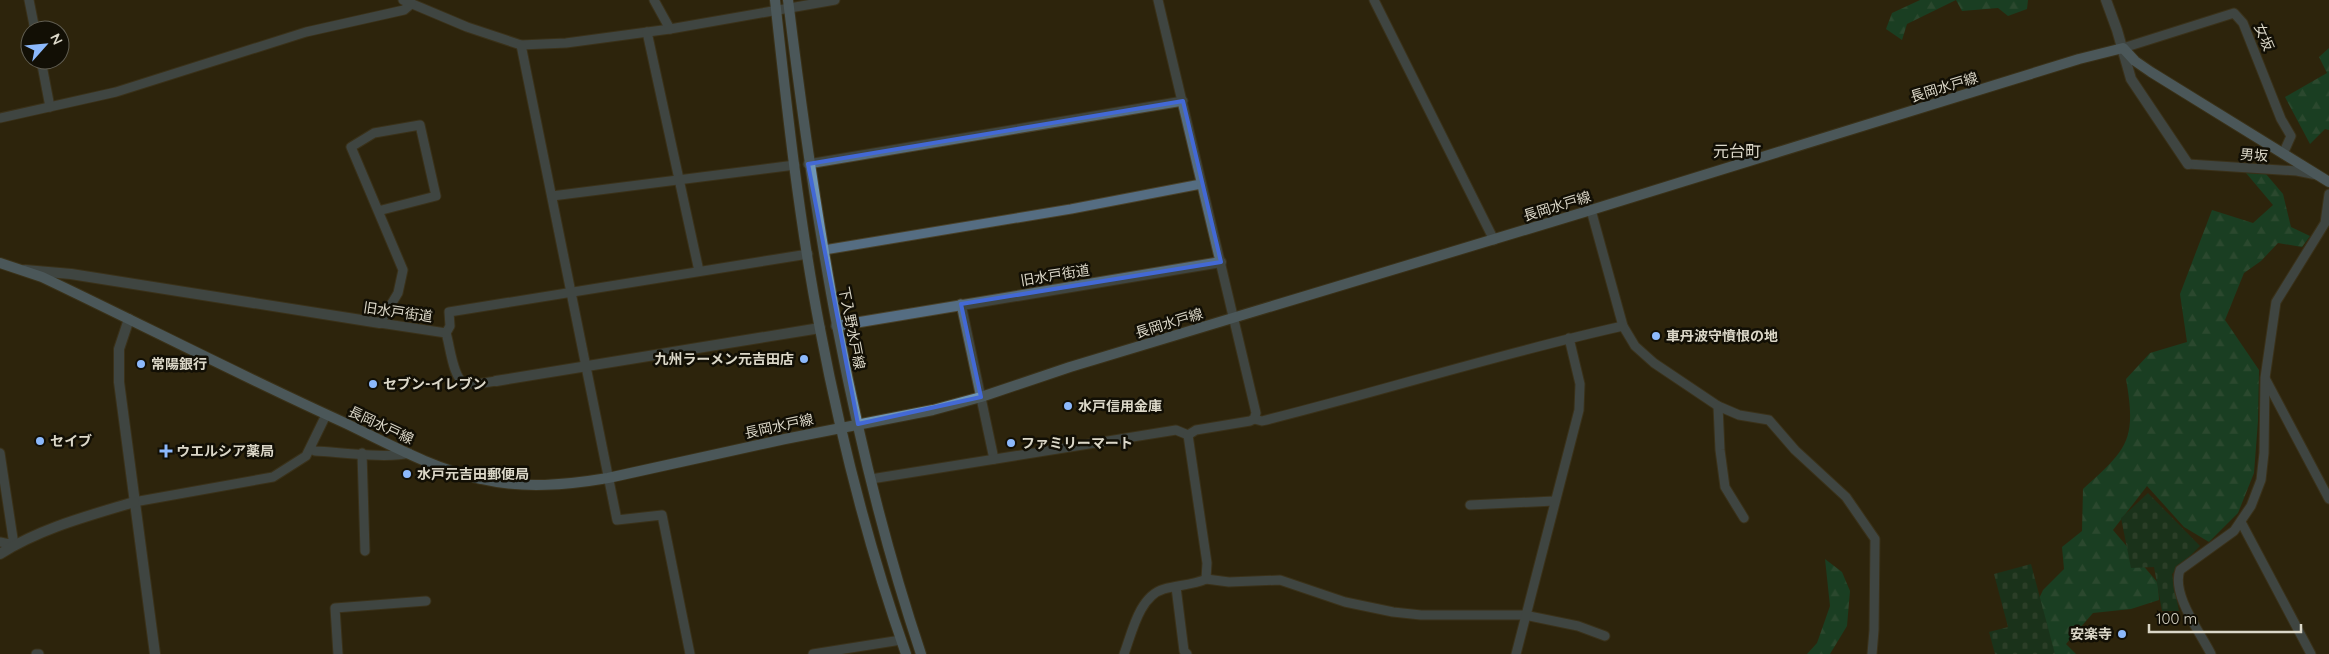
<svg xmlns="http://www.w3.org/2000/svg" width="2329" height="654" font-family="Quicksand,'Noto Sans JP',sans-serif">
<defs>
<pattern id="forest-firs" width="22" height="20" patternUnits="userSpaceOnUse" patternTransform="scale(1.25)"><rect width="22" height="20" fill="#045e3c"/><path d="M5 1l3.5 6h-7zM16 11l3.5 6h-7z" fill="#287457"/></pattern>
<pattern id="cemetery-stones" width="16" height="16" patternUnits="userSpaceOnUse" patternTransform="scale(1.25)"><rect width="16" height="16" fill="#04432a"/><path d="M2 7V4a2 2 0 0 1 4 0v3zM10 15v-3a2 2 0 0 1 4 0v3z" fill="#285d47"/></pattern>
</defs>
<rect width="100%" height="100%" fill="#2d250c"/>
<!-- forest -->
<g fill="url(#forest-firs)">
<polygon points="1920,0 2028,0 2027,9 2008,16 1998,8 1962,11 1956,0 1907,24 1902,40 1886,29 1892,13"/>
<polygon points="2329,48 2329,130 2325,129 2310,144 2285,97 2327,73 2319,57"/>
<path d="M2246,173l20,1 17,20 8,33 19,9 -8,11 -24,-4 -17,18 -17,12 -19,47 34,50 -1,51 -4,52 -16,40 -29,29 -25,-15 -37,-41 -34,44 45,53 1,17 -28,9 -38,4 -27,31 10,10h-33l-15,-32 15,-32 21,-21 -2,-22 20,-16 1,-42c44,-40 54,-48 43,-110l24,-26 37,-11 -7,-48 32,-84 41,13 20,-18z"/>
<polygon points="1825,559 1842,572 1850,591 1847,626 1830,654 1807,654 1817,643 1830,606"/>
</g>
<!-- cemetery -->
<g fill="url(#cemetery-stones)">
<polygon points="2148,493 2200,546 2172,574 2179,611 2162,611 2154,567 2131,568 2121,518"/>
<polygon points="2031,564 2055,654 1995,654 1989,632 2008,627 1994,574"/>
</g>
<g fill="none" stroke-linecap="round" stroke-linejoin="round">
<!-- minor casing -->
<g stroke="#49412a" stroke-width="11">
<g id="minor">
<polyline points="29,0 35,30"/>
<polyline points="403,0 467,27 521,45 566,43 670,29 835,0"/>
<polyline points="654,0 670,29"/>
<polyline points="1374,0 1494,240"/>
<polyline points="647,32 699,271"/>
<polyline points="521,45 617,520 662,515 690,654"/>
<polyline points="2123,48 2234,13 2243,23 2281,119 2291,136 2283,154"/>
<polyline points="41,60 50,107"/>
<polyline points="0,118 116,92 306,32 404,10 411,4 409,0"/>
<polyline points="808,164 1183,101"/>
<polyline points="2188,164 2297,171 2317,175"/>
<polyline points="552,196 795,165"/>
<polyline points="1591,210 1623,326 1635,346 1654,363 1718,406 1739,415 1769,420 1795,450 1846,497 1875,539 1874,630 1872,654"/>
<path d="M378,211l58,-15 -16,-71 -46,8 -23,14 52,123 -5,23 -18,30 66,10c4,12 7,47 19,50 8,3 22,-1 31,-2"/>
<polyline points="824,250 1071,209 1201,184"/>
<polyline points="961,304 994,459"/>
<polyline points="446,333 450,326 449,312 808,254"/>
<polyline points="2266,380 2329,499"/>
<polyline points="1718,406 1720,450 1725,487 1744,518"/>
<path d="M1254,419l8,2c121,-30 239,-68 361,-95"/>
<path d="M311,449l4,2c24,1 73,8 94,2"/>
<polyline points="0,453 14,545 0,542"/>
<polyline points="362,453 365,551"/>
<polyline points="871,479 1176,430 1188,435"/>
<polyline points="134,502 273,477 306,456 326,415"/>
<polyline points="1470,505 1554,501"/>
<polyline points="2241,522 2311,654"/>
<polyline points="1206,579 1229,582 1280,580 1345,602 1393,612 1421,615 1524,615 1578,626 1605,636"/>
<polyline points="1176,587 1184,651 1187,654"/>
<polyline points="36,654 39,654"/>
<polyline points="338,654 335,608 426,601"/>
<polyline points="813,654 901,640"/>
<path d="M1124,654c8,-21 15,-58 40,-65 14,-4 29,-4 42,-10l1,-16 -19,-128 8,-5 54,-9 4,-2 2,-6 -98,-413"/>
<polyline points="1516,654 1579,410 1580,384 1569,338"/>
<path d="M2211,654c-11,-22 -40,-60 -31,-84l54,-39 17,-25 10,-26 3,-27 1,-75 11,-76 49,-79 4,-29"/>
</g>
</g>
<!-- tertiary casing -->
<g stroke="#49412a" stroke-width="12">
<g id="tertiary">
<polyline points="2106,0 2117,30 2131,79 2188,164"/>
<polyline points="25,270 71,274 380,323"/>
<polyline points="129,319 119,349 119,382 155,654"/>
<polyline points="836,326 1221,262"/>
<polyline points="496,381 820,328"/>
<path d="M0,554c41,-26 88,-38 134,-52"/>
</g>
</g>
<!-- secondary casing -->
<g stroke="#49412a" stroke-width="12">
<g id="secondary">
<path d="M775,0c12,110 24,221 45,329 21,110 49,220 86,325"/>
<path d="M788,0c27,221 62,442 133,654"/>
<path d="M0,263l42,14c101,48 201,100 303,146 44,21 88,46 136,56 43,10 85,6 127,-1l177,-39 148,-29 48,-13 89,-30 521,-157 488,-151 44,-11 12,13 16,11 178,110"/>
</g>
</g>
<!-- minor -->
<use href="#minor" stroke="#556d82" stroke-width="9"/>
<!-- tertiary -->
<use href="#tertiary" stroke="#556d82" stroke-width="10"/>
<!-- secondary -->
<use href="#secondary" stroke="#6f96b6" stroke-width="10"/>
</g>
<!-- marked area -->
<path d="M0 0H2329V654H0ZM1183,101l38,161 -260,42 20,93 -123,27 -50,-260z" fill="#2d250c" fill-opacity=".55" fill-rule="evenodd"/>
<path fill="none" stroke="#4369d5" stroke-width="4" stroke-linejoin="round" d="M1183,101l38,161 -260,42 20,93 -123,27 -50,-260z"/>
<!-- markers -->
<g fill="#8cb9fc" stroke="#120f05" stroke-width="2">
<circle cx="1656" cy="336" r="5"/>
<circle cx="804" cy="359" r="5"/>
<circle cx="141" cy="364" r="5"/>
<circle cx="373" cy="384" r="5"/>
<circle cx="1068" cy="406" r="5"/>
<circle cx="40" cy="441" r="5"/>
<circle cx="1011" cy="443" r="5"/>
<path d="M163.5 443.5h5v5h5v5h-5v5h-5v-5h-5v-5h5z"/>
<circle cx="407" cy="474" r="5"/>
<circle cx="2122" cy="634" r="5"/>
</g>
<g text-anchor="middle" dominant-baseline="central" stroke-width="5" stroke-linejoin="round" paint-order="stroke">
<!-- street labels -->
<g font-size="14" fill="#dbd7c8" stroke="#120f05">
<text transform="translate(2264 37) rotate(67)">女坂</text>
<text transform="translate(1944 87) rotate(-17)">長岡水戸線</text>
<text transform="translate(2254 155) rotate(4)">男坂</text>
<text transform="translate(1557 206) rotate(-17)">長岡水戸線</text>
<text transform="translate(1055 275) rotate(-9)">旧水戸街道</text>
<text transform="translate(398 312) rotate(8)">旧水戸街道</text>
<text transform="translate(1169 323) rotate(-17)">長岡水戸線</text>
<text transform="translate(852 328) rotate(79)">下入野水戸線</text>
<text transform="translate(381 425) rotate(25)">長岡水戸線</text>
<text transform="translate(779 426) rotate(-12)">長岡水戸線</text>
</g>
<!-- poi labels -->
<g font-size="14" font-weight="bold" fill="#dbd7c8" stroke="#120f05" text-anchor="start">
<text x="1666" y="336">車丹波守憤恨の地</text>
<text x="794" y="359" text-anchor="end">九州ラーメン元吉田店</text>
<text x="151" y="364">常陽銀行</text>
<text x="383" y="384">セブン-イレブン</text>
<text x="1078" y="406">水戸信用金庫</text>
<text x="50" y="441">セイブ</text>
<text x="1021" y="443">ファミリーマート</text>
<text x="176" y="451">ウエルシア薬局</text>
<text x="417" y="474">水戸元吉田郵便局</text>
<text x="2112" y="634" text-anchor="end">安楽寺</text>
</g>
<!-- quarter labels -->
<g font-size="16" fill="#dbd7c8" stroke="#120f05">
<text x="1737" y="151">元台町</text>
</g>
</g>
<!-- north arrow -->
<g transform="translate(45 45) rotate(63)"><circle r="24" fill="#120f05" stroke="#625f53"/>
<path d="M0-4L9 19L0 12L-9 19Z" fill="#8cb9fc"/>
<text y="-8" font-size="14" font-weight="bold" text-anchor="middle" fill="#dbd7c8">N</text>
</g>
<!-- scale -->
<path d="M2149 624v8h152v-8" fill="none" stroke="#dbd7c8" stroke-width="2.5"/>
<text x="2156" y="624" font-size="15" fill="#dbd7c8" stroke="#120f05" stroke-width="4" paint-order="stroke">100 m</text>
</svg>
